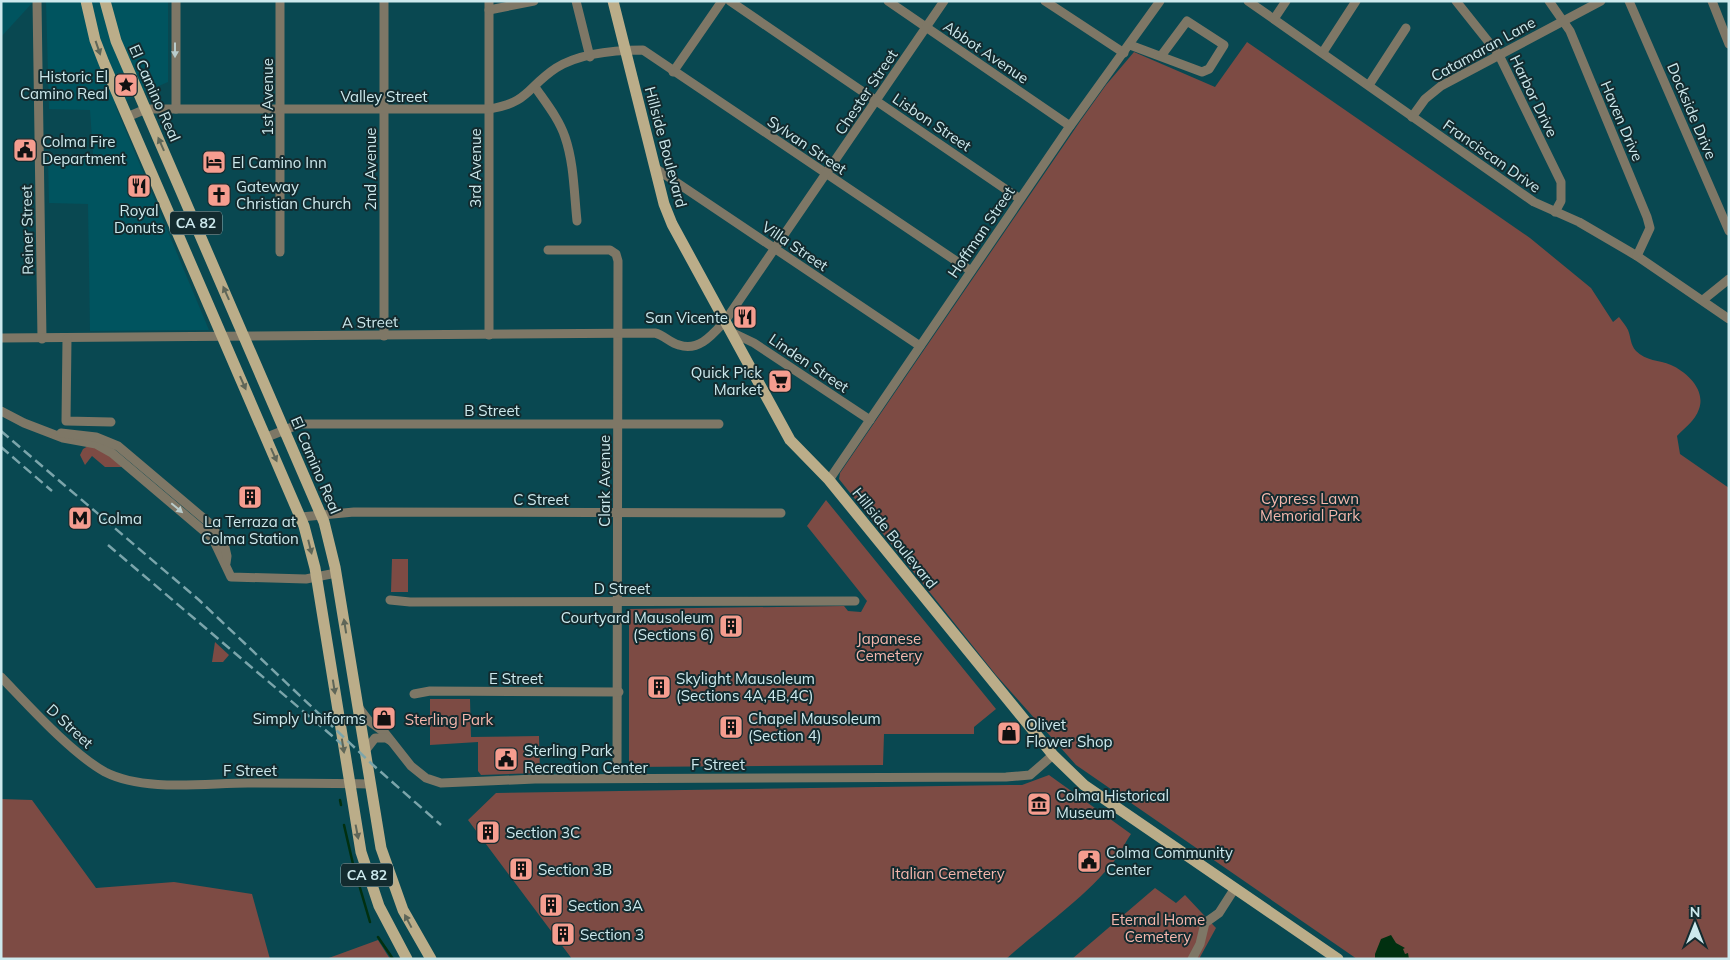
<svg xmlns="http://www.w3.org/2000/svg" width="1730" height="960" font-family="Mulish,sans-serif">
<rect width="100%" height="100%" fill="#094851"/>
<!-- built -->
<g fill="#00545f">
<polygon points="1,1 34,1 1,37"/>
<polygon points="46,1 168,1 168,82 115,105 209,330 90,331 88,204 49,203 48,157 93,154 90,110 49,109"/>
</g>
<!-- green -->
<g fill="#7d4b44">
<path d="M1247,42l283,196 61,50 22,34 6,-5c3,4 7,9 9,13 3,7 2,14 8,21 10,10 23,9 35,14 16,7 35,25 28,44 -4,12 -14,18 -22,27l3,18 49,34v471h-372l-281,-194 -80,-90 -157,-196 1,-6 241,-353 25,-35 28,-33 81,35z"/>
<polygon points="88,446 94,446 122,464 121,467 105,467 92,456 85,465 80,455 83,449"/>
<polygon points="826,500 996,709 974,727 974,734 884,734 883,765 629,767 629,609 844,606 848,611 861,612 867,601 807,526"/>
<polygon points="392,559 408,559 408,592 391,592"/>
<polygon points="215,642 229,655 223,662 212,662"/>
<polygon points="430,699 470,699 471,737 539,736 540,773 481,775 478,771 478,742 430,745"/>
<path d="M1049,775l82,59c-6,8 -10,19 -16,26 -30,38 -73,67 -109,99h-434l-104,-139 28,-27 513,-8h13z"/>
<polygon points="1,799 32,800 96,888 174,882 252,894 270,959 1,959"/>
<polygon points="1155,888 1176,903 1185,895 1216,928 1199,959 1072,959"/>
<polygon points="378,940 390,959 326,959"/>
</g>
<!-- water -->
<polygon fill="#013010" points="1391,935 1396,943 1405,948 1403,949 1405,954 1408,953 1409,959 1375,959 1375,954 1381,939"/>
<g fill="none" stroke-linecap="round" stroke-linejoin="round">
<!-- stream -->
<g stroke="#013010" stroke-width="2.5">
<polyline points="340,800 341,805"/>
<polyline points="344,825 353,864 370,922"/>
<polyline points="378,937 393,959"/>
</g>
<!-- minor -->
<g stroke="#7e7766" stroke-width="9">
<polyline points="37,1 42,339"/>
<polyline points="280,1 280,252"/>
<polyline points="384,1 384,336"/>
<polyline points="489,1 489,335"/>
<polyline points="576,1 590,57"/>
<polyline points="730,1 1020,199"/>
<polyline points="888,1 1070,126"/>
<polyline points="1045,1 1124,53"/>
<polyline points="1248,1 1534,202 1579,222 1637,256 1729,319"/>
<polyline points="1456,1 1499,55 1561,182 1561,201 1555,212"/>
<polyline points="1549,1 1570,31 1647,217 1650,228 1637,256"/>
<polyline points="1629,1 1729,231"/>
<polyline points="1712,1 1729,44"/>
<polyline points="489,10 534,1"/>
<polyline points="1274,19 1286,1"/>
<polyline points="1130,45 1202,72 1209,69 1224,45 1187,21 1161,56"/>
<polyline points="1323,52 1356,1"/>
<polyline points="673,72 722,1"/>
<polyline points="1369,85 1406,28"/>
<path d="M535,87c11,16 24,32 30,50 9,26 9,56 12,84"/>
<polyline points="176,109 176,1"/>
<path d="M127,117l19,-8h343c40,-6 38,-22 67,-41 24,-15 60,-18 87,-18l328,221"/>
<polyline points="1412,117 1425,99 1441,86 1601,1"/>
<polyline points="655,168 920,346"/>
<polyline points="548,250 610,250 616,254 618,261 617,778"/>
<polyline points="1703,300 1729,279"/>
<polyline points="731,332 754,343 870,420"/>
<path d="M1,338l654,-5c9,2 15,10 24,12 20,7 34,-11 46,-24l219,-320"/>
<polyline points="67,339 66,421 111,422"/>
<polyline points="1,411 24,423 63,438 96,444 112,453 204,531 213,539 231,577 306,579 336,573"/>
<polyline points="61,433 96,437 118,446 208,522 224,543 227,556 226,563"/>
<polyline points="267,437 300,424 719,424"/>
<polyline points="829,480 1070,126 1160,1"/>
<polyline points="301,517 354,512 781,513"/>
<polyline points="390,600 410,602 855,601"/>
<path d="M1,677c28,29 70,76 104,95 39,20 100,11 143,11 40,0 81,0 121,1"/>
<polyline points="414,694 430,691 619,692"/>
<polyline points="359,708 369,721 385,733 411,766 426,778 441,783 535,779 1006,777 1030,775 1053,755"/>
<polyline points="365,751 375,738 386,738 391,741"/>
<polyline points="1192,959 1200,944 1205,923 1219,913 1235,888"/>
</g>
<!-- major -->
<g stroke="#bbad89" stroke-width="11">
<polyline points="86,1 95,40 104,63 304,526 315,568 361,852 379,906 407,959"/>
<polyline points="105,1 116,41 324,522 335,567 381,848 403,910 431,959"/>
<polyline points="613,1 664,204 672,224 790,440 829,480 1053,755 1084,785 1338,959"/>
</g>
<!-- rail -->
<g stroke="#7ba5ab" stroke-width="2.5" stroke-dasharray="10 5" stroke-linecap="butt">
<polyline points="1,431 199,600 373,765 441,825"/>
<polyline points="1,447 52,491"/>
<polyline points="108,545 344,746"/>
</g>
</g>
<!-- one-way arrows -->
<defs><path id="oneway-solid" d="M-6-.8H1V-3.2L6.5 0L1 3.2V.8H-6Z" transform="scale(1.25)"/></defs>
<g fill="#5f6658">
<use href="#oneway-solid" transform="translate(98 48) rotate(71)"/>
<use href="#oneway-solid" transform="translate(161 144) rotate(-114)"/>
<use href="#oneway-solid" transform="translate(226 293) rotate(-114)"/>
<use href="#oneway-solid" transform="translate(243 383) rotate(66)"/>
<use href="#oneway-solid" transform="translate(274 455) rotate(66)"/>
<use href="#oneway-solid" transform="translate(310 547) rotate(76)"/>
<use href="#oneway-solid" transform="translate(345 626) rotate(-99)"/>
<use href="#oneway-solid" transform="translate(334 687) rotate(81)"/>
<use href="#oneway-solid" transform="translate(343 746) rotate(81)"/>
<use href="#oneway-solid" transform="translate(357 832) rotate(79)"/>
<use href="#oneway-solid" transform="translate(408 921) rotate(-118)"/>
</g>
<g fill="#b9cccb">
<use href="#oneway-solid" transform="translate(175 50) rotate(90)"/>
<use href="#oneway-solid" transform="translate(177 508) rotate(40)"/>
</g>
<!-- icons -->
<defs>
<g id="sight-square" transform="scale(1.25)"><rect x="-9" y="-9" width="18" height="18" rx="4" fill="#f59d8f" stroke="#132b2f"/><path d="M0-6L1.8-2.2L6-1.7L2.9 1.2L3.7 5.4L0 3.3L-3.7 5.4L-2.9 1.2L-6-1.7L-1.8-2.2Z" fill="#111"/></g>
<g id="civic-square" transform="scale(1.25)"><rect x="-9" y="-9" width="18" height="18" rx="4" fill="#f59d8f" stroke="#132b2f"/><path d="M-.6-6.5H3V-4.5H.6V-3L4-1V1h2V6H-6V1h2V-1L-.6-3ZM-1.2 2.5V6h2.4V2.5Z" fill="#111"/></g>
<g id="hotel-square" transform="scale(1.25)"><rect x="-9" y="-9" width="18" height="18" rx="4" fill="#f59d8f" stroke="#132b2f"/><path d="M-6-4.5h1.5V1H6V5H4.5V3h-9V5H-6ZM-4 0a1.8 1.8 0 1 1 3.6 0ZM.5 0V-2.5h3Q6-2.5 6 0Z" fill="#111"/></g>
<g id="restaurant-square" transform="scale(1.25)"><rect x="-9" y="-9" width="18" height="18" rx="4" fill="#f59d8f" stroke="#132b2f"/><path d="M-5-6h1v4h1v-4h1v4h1v-4h1v5L-1.5 .5V6h-2V.5L-5-1ZM5-6V6H3V1.5H1.5Q1.5-4 5-6Z" fill="#111"/></g>
<g id="church-square" transform="scale(1.25)"><rect x="-9" y="-9" width="18" height="18" rx="4" fill="#f59d8f" stroke="#132b2f"/><path d="M-1.2-6h2.4v3.5h3.3v2.4h-3.3V6h-2.4V-.1h-3.3v-2.4h3.3Z" fill="#111"/></g>
<g id="supermarket-square" transform="scale(1.25)"><rect x="-9" y="-9" width="18" height="18" rx="4" fill="#f59d8f" stroke="#132b2f"/><path d="M-6-5.5h2.5l.6 2H6L4.5 2H-2.5L-4.4-4H-6ZM-1.5 3.2a1.3 1.3 0 1 0 .1 0ZM3 3.2a1.3 1.3 0 1 0 .1 0Z" fill="#111"/></g>
<g id="building-square" transform="scale(1.25)"><rect x="-9" y="-9" width="18" height="18" rx="4" fill="#f59d8f" stroke="#132b2f"/><path d="M-4-6H4V6H1V3H-1V6H-4ZM-2.5-4.3h1.7v1.8h-1.7ZM.8-4.3h1.7v1.8H.8ZM-2.5-1h1.7V.8h-1.7ZM.8-1h1.7V.8H.8Z" fill="#111"/></g>
<g id="metro-square" transform="scale(1.25)"><rect x="-9" y="-9" width="18" height="18" rx="4" fill="#f59d8f" stroke="#132b2f"/><path d="M-5.5 5V-5H-3L0 0L3-5H5.5V5H3V-.5L0 4L-3-.5V5Z" fill="#111"/></g>
<g id="shop-square" transform="scale(1.25)"><rect x="-9" y="-9" width="18" height="18" rx="4" fill="#f59d8f" stroke="#132b2f"/><path d="M-5-2.5h2.3a2.7 3.5 0 0 1 5.4 0H5L5.5 6h-11ZM-1.5-2.5h3a1.5 2.3 0 0 0-3 0Z" fill="#111"/></g>
<g id="museum-square" transform="scale(1.25)"><rect x="-9" y="-9" width="18" height="18" rx="4" fill="#f59d8f" stroke="#132b2f"/><path d="M0-6L6-3V-2H-6V-3ZM-5-1h2V3h-2ZM-1-1h2V3h-2ZM3-1h2V3H3ZM-6 4H6V6H-6Z" fill="#111"/></g>
</defs>
<g fill-rule="evenodd">
<use href="#sight-square" x="126" y="85"/>
<use href="#civic-square" x="25" y="150"/>
<use href="#hotel-square" x="214" y="162"/>
<use href="#restaurant-square" x="139" y="186"/>
<use href="#church-square" x="219" y="195"/>
<use href="#restaurant-square" x="745" y="317"/>
<use href="#supermarket-square" x="780" y="381"/>
<use href="#building-square" x="250" y="497"/>
<use href="#metro-square" x="80" y="518"/>
<use href="#building-square" x="731" y="626"/>
<use href="#building-square" x="659" y="687"/>
<use href="#shop-square" x="384" y="718"/>
<use href="#building-square" x="731" y="727"/>
<use href="#shop-square" x="1009" y="733"/>
<use href="#civic-square" x="506" y="759"/>
<use href="#museum-square" x="1039" y="804"/>
<use href="#building-square" x="488" y="832"/>
<use href="#civic-square" x="1089" y="861"/>
<use href="#building-square" x="521" y="869"/>
<use href="#building-square" x="551" y="905"/>
<use href="#building-square" x="563" y="934"/>
</g>
<g text-anchor="middle" dominant-baseline="central" stroke-width="4" stroke-linejoin="round" paint-order="stroke">
<!-- shield labels -->
<g fill="#132b2f" stroke="#95b0b4" stroke-width="1">
<rect x="170" y="211.5" width="52" height="23" rx="4"/>
<rect x="341" y="863.5" width="52" height="23" rx="4"/>
</g>
<g font-size="14" font-weight="bold" fill="#cde9ed">
<text x="196" y="223">CA 82</text>
<text x="367" y="875">CA 82</text>
</g>
<!-- street labels -->
<g font-size="15" fill="#cde9ed" stroke="#132b2f">
<text transform="translate(1483 49) rotate(-29)">Catamaran Lane</text>
<text transform="translate(986 52) rotate(34)">Abbot Avenue</text>
<text transform="translate(866 92) rotate(-56)">Chester Street</text>
<text transform="translate(155 93) rotate(66)">El Camino Real</text>
<text x="384" y="96">Valley Street</text>
<text transform="translate(1534 96) rotate(64)">Harbor Drive</text>
<text transform="translate(267 97) rotate(-90)">1st Avenue</text>
<text transform="translate(1692 111) rotate(67)">Dockside Drive</text>
<text transform="translate(1622 121) rotate(67)">Haven Drive</text>
<text transform="translate(932 122) rotate(34)">Lisbon Street</text>
<text transform="translate(807 145) rotate(34)">Sylvan Street</text>
<text transform="translate(666 147) rotate(75)">Hillside Boulevard</text>
<text transform="translate(1492 156) rotate(35)">Franciscan Drive</text>
<text transform="translate(475 168) rotate(-90)">3rd Avenue</text>
<text transform="translate(370 169) rotate(-90)">2nd Avenue</text>
<text transform="translate(27 230) rotate(-91)">Reiner Street</text>
<text transform="translate(981 232) rotate(-56)">Hoffman Street</text>
<text transform="translate(795 246) rotate(34)">Villa Street</text>
<text transform="translate(370 322) rotate(-1)">A Street</text>
<text transform="translate(809 363) rotate(34)">Linden Street</text>
<text x="492" y="410">B Street</text>
<text transform="translate(316 465) rotate(67)">El Camino Real</text>
<text transform="translate(604 481) rotate(-90)">Clark Avenue</text>
<text x="541" y="499">C Street</text>
<text transform="translate(895 538) rotate(51)">Hillside Boulevard</text>
<text x="622" y="588">D Street</text>
<text x="516" y="678">E Street</text>
<text transform="translate(70 726) rotate(43)">D Street</text>
<text x="718" y="764">F Street</text>
<text x="250" y="770">F Street</text>
</g>
<!-- poi labels -->
<g font-size="15" fill="#cde9ed" stroke="#132b2f" text-anchor="start">
<text x="108" y="76" text-anchor="end">Historic El<tspan x="108" dy="17">Camino Real</tspan></text>
<text x="42" y="141">Colma Fire<tspan x="42" dy="17">Department</tspan></text>
<text x="232" y="162">El Camino Inn</text>
<text x="236" y="186">Gateway<tspan x="236" dy="17">Christian Church</tspan></text>
<text x="139" y="210" text-anchor="middle">Royal<tspan x="139" dy="17">Donuts</tspan></text>
<text x="728" y="317" text-anchor="end">San Vicente</text>
<text x="762" y="372" text-anchor="end">Quick Pick<tspan x="762" dy="17">Market</tspan></text>
<text x="98" y="518">Colma</text>
<text x="250" y="521" text-anchor="middle">La Terraza at<tspan x="250" dy="17">Colma Station</tspan></text>
<text x="714" y="617" text-anchor="end">Courtyard Mausoleum<tspan x="714" dy="17">(Sections 6)</tspan></text>
<text x="676" y="678">Skylight Mausoleum<tspan x="676" dy="17">(Sections 4A,4B,4C)</tspan></text>
<text x="366" y="718" text-anchor="end">Simply Uniforms</text>
<text x="748" y="718">Chapel Mausoleum<tspan x="748" dy="17">(Section 4)</tspan></text>
<text x="1026" y="724">Olivet<tspan x="1026" dy="17">Flower Shop</tspan></text>
<text x="524" y="750">Sterling Park<tspan x="524" dy="17">Recreation Center</tspan></text>
<text x="1056" y="795">Colma Historical<tspan x="1056" dy="17">Museum</tspan></text>
<text x="506" y="832">Section 3C</text>
<text x="1106" y="852">Colma Community<tspan x="1106" dy="17">Center</tspan></text>
<text x="538" y="869">Section 3B</text>
<text x="568" y="905">Section 3A</text>
<text x="580" y="934">Section 3</text>
</g>
<!-- park labels -->
<g font-size="15" fill="#f5b7ad" stroke="#132b2f">
<text x="1310" y="498">Cypress Lawn<tspan x="1310" dy="17">Memorial Park</tspan></text>
<text x="889" y="638">Japanese<tspan x="889" dy="17">Cemetery</tspan></text>
<text x="449" y="719">Sterling Park</text>
<text x="948" y="873">Italian Cemetery</text>
<text x="1158" y="919">Eternal Home<tspan x="1158" dy="17">Cemetery</tspan></text>
</g>
</g>
<!-- border -->
<rect width="1730" height="960" fill="none" stroke="#cde9ed" stroke-width="5"/>
<!-- north arrow -->
<g transform="translate(1695 925)" stroke="#132b2f" stroke-width="4" paint-order="stroke">
<path d="M0-4L9 19L0 12L-9 19Z" fill="#cde9ed"/>
<text y="-8" font-size="14" font-weight="bold" text-anchor="middle" fill="#cde9ed">N</text>
</g>
</svg>
